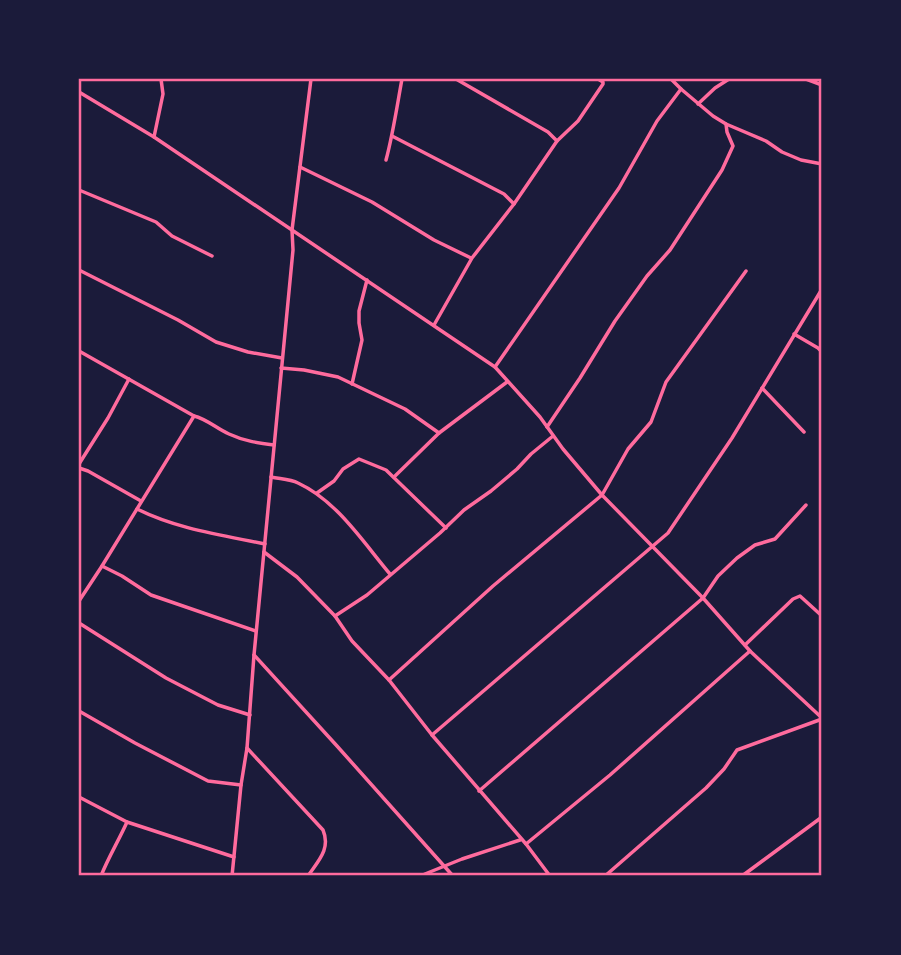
<svg xmlns="http://www.w3.org/2000/svg" width="901" height="955" font-family="Spectral,serif">
<rect width="100%" height="100%" fill="#1b1b3a"/>
<g fill="none" stroke-linecap="round" stroke-linejoin="round">
<!-- minor -->
<g stroke="#ff6b9d" stroke-width="3.5">
<polyline points="456,79 548,132 557,141"/>
<polyline points="671,79 681,89"/>
<polyline points="806,79 822,85"/>
<polyline points="79,92 154,137 495,367 540,417 563,449 602,495 703,598 750,651 822,718"/>
<polyline points="698,104 715,88 729,79"/>
<polyline points="392,136 504,194 514,204"/>
<polyline points="154,137 163,94 161,79"/>
<path d="M386,160c7,-26 11,-54 16,-81"/>
<polyline points="300,167 372,202 434,240 471,258"/>
<polyline points="79,190 156,222 172,236 212,256"/>
<polyline points="79,270 178,320 216,342 248,352 282,358"/>
<polyline points="434,325 472,258 514,204 557,141 578,121 603,84 603,82 598,79"/>
<polyline points="794,334 818,348 822,352"/>
<polyline points="79,351 194,416 102,566 79,601"/>
<polyline points="495,367 619,188 657,121 681,89 713,116 726,124 766,141 782,152 801,160 822,164"/>
<polyline points="281,368 304,370 338,377 405,409 439,433"/>
<polyline points="352,384 362,340 359,323 359,311 367,280"/>
<polyline points="762,388 804,432"/>
<path d="M194,416c13,3 23,13 35,18 15,7 29,9 45,11"/>
<polyline points="547,427 580,378 615,321 647,276 670,250 722,170 733,146 727,132 726,124"/>
<polyline points="79,464 108,418 129,379"/>
<polyline points="79,468 88,471 141,501"/>
<path d="M271,477c9,2 19,2 27,6 39,18 65,59 92,91"/>
<polyline points="394,477 439,433 507,382"/>
<polyline points="317,493 334,481 343,469 359,459 386,470 446,528"/>
<path d="M137,509c40,20 84,26 128,35"/>
<polyline points="264,552 297,577 335,616 352,641 389,680 432,735 526,844 550,876"/>
<polyline points="102,566 122,576 151,595 256,631"/>
<polyline points="335,616 367,595 440,533 464,510 491,491 517,469 531,454 553,436"/>
<polyline points="79,623 166,678 218,705 250,715"/>
<polyline points="745,645 793,599 800,596 822,616"/>
<polyline points="254,655 337,746 453,876"/>
<polyline points="389,680 493,586 602,495 628,449 651,422 666,382 746,271"/>
<polyline points="79,711 135,743 208,781 241,785"/>
<polyline points="432,735 668,533 732,438 822,289"/>
<path d="M247,748l76,82c8,19 -5,31 -15,46"/>
<polyline points="479,791 703,598 718,576 737,558 755,545 775,539 806,505"/>
<polyline points="79,797 127,822 234,857"/>
<polyline points="526,844 610,775 750,651"/>
<path d="M101,876c7,-18 18,-36 26,-54"/>
<polyline points="232,876 241,785 247,748 254,655 293,250 292,230 311,79"/>
<polyline points="420,876 462,859 520,840"/>
<polyline points="605,876 706,788 724,769 737,750 822,719"/>
<polyline points="742,876 822,817"/>
</g>
</g>
<!-- border -->
<rect width="901" height="955" fill="none" stroke="#1b1b3a" stroke-width="161"/>
<rect x="80" y="80" width="740" height="794" fill="none" stroke="#ff6b9d" stroke-width="2.5"/>
</svg>
